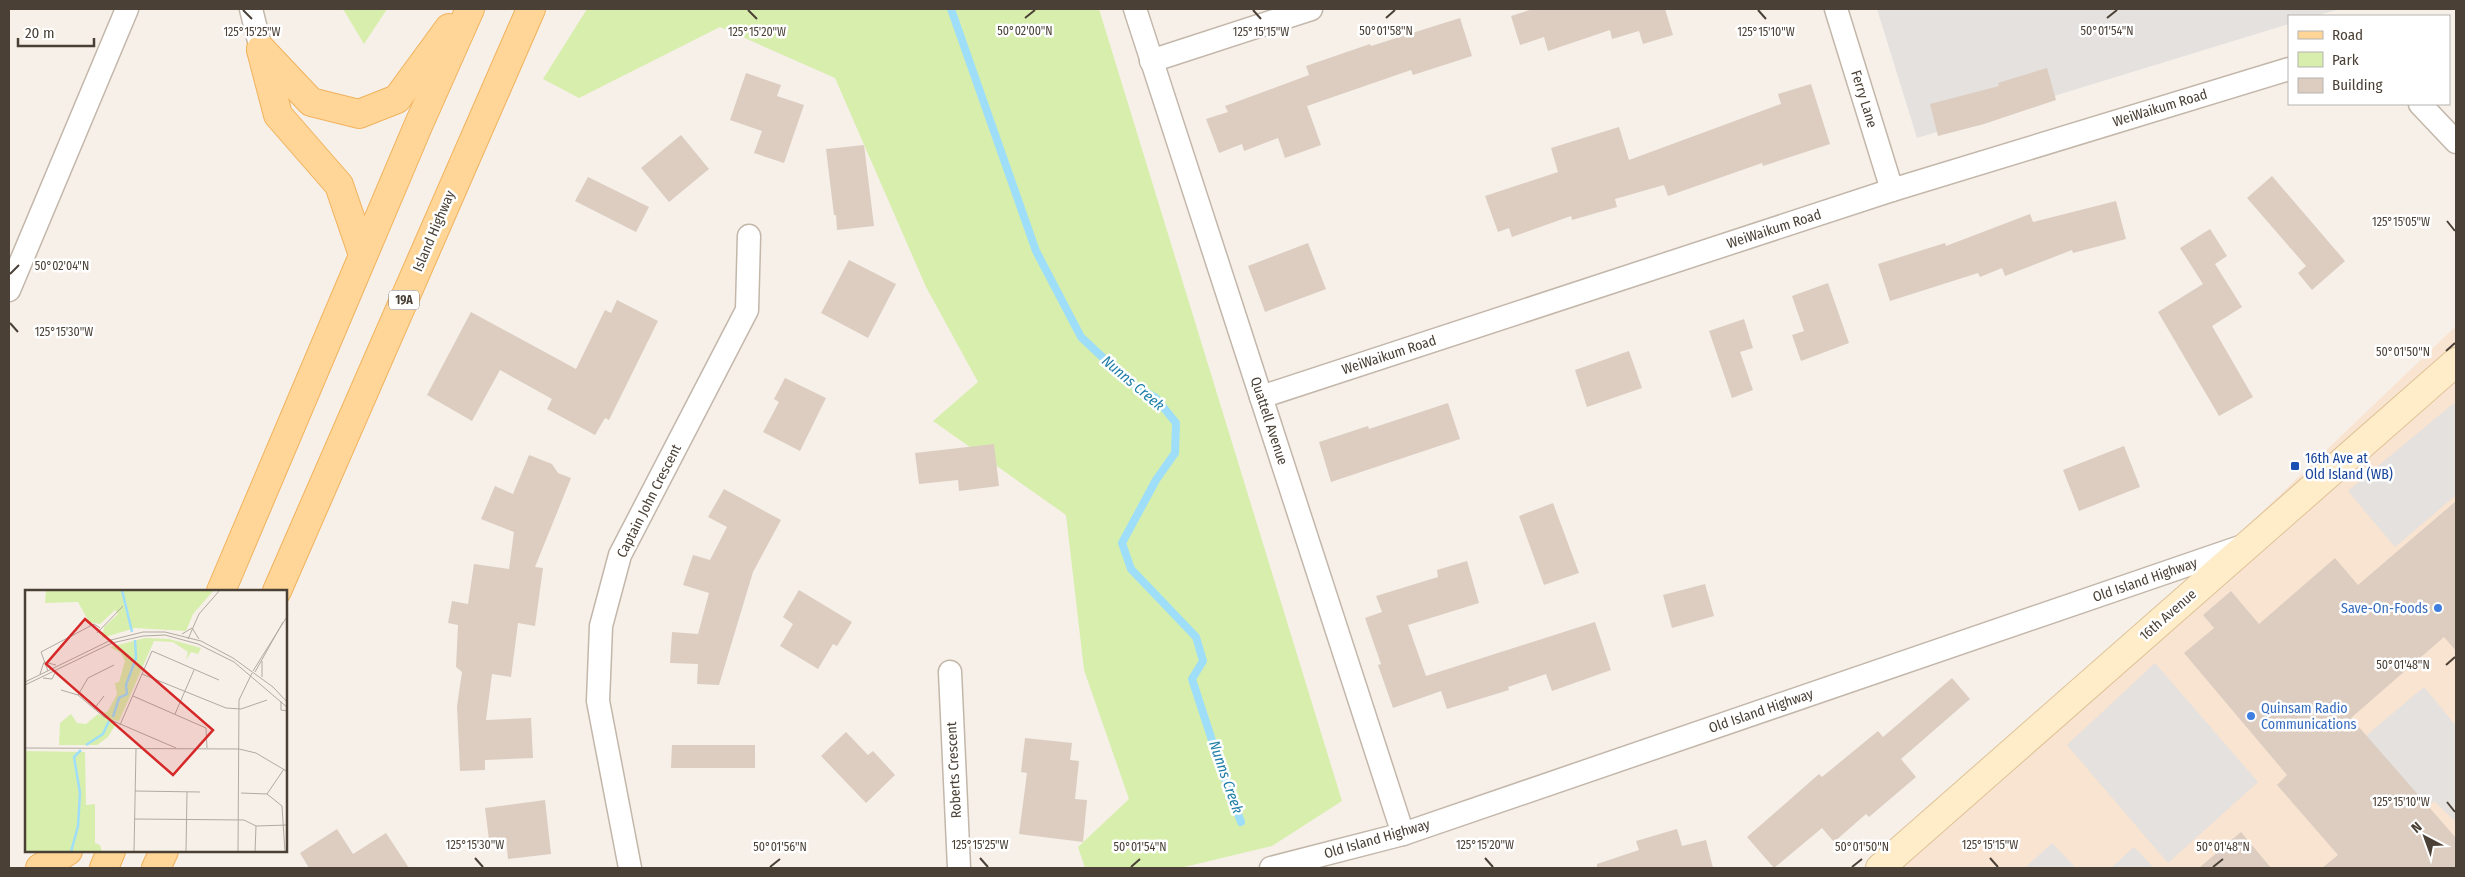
<svg xmlns="http://www.w3.org/2000/svg" width="2465" height="877" font-family="'Fira Sans Condensed',sans-serif">
<rect width="100%" height="100%" fill="#f6f0e9"/>
<!-- commercial -->
<polygon fill="#f9e4d2" points="2456,326 2456,868 1890,868"/>
<!-- green -->
<g fill="#d8eead">
<polygon points="343,9 387,9 364,44"/>
<polygon points="587,9 1099,9 1342,801 1272,846 1180,868 1085,868 1078,847 1129,799 1084,670 1066,515 933,421 978,382 926,287 835,78 720,27 579,98 543,79"/>
</g>
<!-- parking -->
<g fill="#e4e1de">
<polygon points="1877,9 2340,9 2315,16 2289,16 2289,24 1917,138"/>
<polygon points="2454,403 2456,406 2456,495 2395,547 2348,491"/>
<polygon points="2155,663 2258,782 2168,863 2067,745"/>
<polygon points="2424,687 2456,726 2456,822 2434,801 2405,828 2342,756"/>
<polygon points="2052,843 2076,868 2025,868"/>
<polygon points="2134,847 2154,868 2111,868"/>
</g>
<g fill="none" stroke-linecap="round" stroke-linejoin="round">
<!-- stream -->
<polyline stroke="#9fdef8" stroke-width="8" points="951,9 1036,251 1081,337 1130,383 1156,398 1176,423 1175,453 1156,480 1122,543 1131,569 1196,637 1203,661 1192,679 1223,774 1241,822"/>
</g>
<!-- building -->
<g fill="#dccdc0">
<polygon points="1533,9 1665,9 1673,35 1643,44 1639,31 1612,39 1610,30 1548,51 1544,37 1520,45 1511,16"/>
<polygon points="1460,18 1472,56 1413,75 1411,70 1307,106 1321,145 1285,158 1278,138 1244,151 1242,144 1219,153 1206,119 1228,112 1225,106 1309,75 1306,66 1370,44 1371,46"/>
<polygon points="2047,68 2056,100 1984,124 1938,136 1930,104 1999,86 1998,83"/>
<polygon points="746,73 781,85 777,96 804,105 784,163 754,153 762,131 730,120"/>
<polygon points="1811,84 1830,144 1763,166 1762,163 1668,196 1664,185 1615,199 1617,207 1572,220 1571,216 1512,237 1509,228 1498,232 1485,196 1558,172 1551,148 1619,127 1629,160 1781,104 1778,94"/>
<polygon points="681,135 709,169 669,202 641,168"/>
<polygon points="864,145 874,226 837,230 836,215 834,215 826,149"/>
<polygon points="2272,176 2345,261 2312,290 2298,273 2306,266 2247,198"/>
<polygon points="588,177 649,207 636,232 575,201"/>
<polygon points="2116,201 2126,239 2073,253 2072,250 2005,276 2002,268 1980,277 1978,273 1890,301 1878,264 1945,243 1946,246 2030,214 2033,222"/>
<polygon points="2210,229 2227,256 2215,264 2242,307 2212,326 2253,397 2219,416 2158,312 2203,284 2180,248"/>
<polygon points="1308,243 1326,289 1265,312 1248,266"/>
<polygon points="849,260 896,284 868,338 821,313"/>
<polygon points="1828,283 1849,343 1801,361 1792,335 1804,331 1792,296"/>
<polygon points="617,300 658,321 609,420 605,418 595,435 547,409 552,399 500,370 472,421 427,395 471,312 576,369 605,310 611,313"/>
<polygon points="1744,319 1753,348 1740,352 1753,390 1732,398 1709,331"/>
<polygon points="1629,351 1642,388 1587,407 1575,370"/>
<polygon points="785,378 826,398 800,451 763,432 779,402 774,399"/>
<polygon points="1448,403 1460,439 1331,482 1319,442 1368,426 1369,429"/>
<polygon points="994,444 999,486 959,491 958,480 919,484 915,453"/>
<polygon points="2124,446 2140,487 2079,511 2063,470"/>
<polygon points="529,455 552,464 558,473 571,478 535,567 543,568 535,626 518,623 511,677 492,674 486,720 531,718 533,758 485,760 485,770 460,771 457,706 462,672 456,667 458,625 448,623 452,601 468,604 474,564 509,569 514,532 481,519 495,486 513,494"/>
<polygon points="724,489 781,520 753,572 719,685 697,684 698,664 670,663 672,632 698,634 709,593 683,585 693,555 710,560 727,527 708,517"/>
<polygon points="2456,501 2456,651 2444,637 2351,718 2456,838 2456,868 2322,868 2338,855 2277,785 2287,775 2184,653 2214,628 2203,615 2231,591 2259,624 2335,558 2358,585"/>
<polygon points="1553,503 1579,573 1544,585 1519,516"/>
<polygon points="1467,561 1479,603 1408,625 1426,676 1595,622 1611,670 1552,691 1546,674 1508,687 1509,690 1447,709 1441,691 1393,708 1378,665 1381,664 1365,618 1382,612 1376,596 1438,577 1437,570"/>
<polygon points="1705,584 1714,616 1672,628 1663,595"/>
<polygon points="799,590 852,622 837,646 833,644 818,669 780,646 793,624 783,617"/>
<polygon points="1952,678 1970,699 1901,759 1916,777 1869,817 1866,814 1834,842 1822,828 1774,868 1747,837 1819,774 1822,777 1878,731 1883,737"/>
<polygon points="846,732 868,755 873,751 895,775 866,803 821,756"/>
<polygon points="1025,738 1072,743 1070,760 1079,761 1075,799 1087,800 1083,842 1019,834 1027,773 1021,772"/>
<polygon points="672,745 755,745 755,768 671,768"/>
<polygon points="545,800 551,854 508,859 506,838 489,840 485,808"/>
<polygon points="337,829 353,854 386,833 409,868 309,868 300,853"/>
<polygon points="1677,829 1682,846 1706,840 1713,868 1597,868 1597,864 1639,850 1636,841"/>
<polygon points="2241,832 2271,868 2199,868"/>
</g>
<g fill="none" stroke-linecap="round" stroke-linejoin="round">
<!-- street casing -->
<g stroke="#c3b7aa" stroke-width="25">
<g id="street">
<polyline points="251,9 261,49"/>
<polyline points="1135,9 1403,834"/>
<polyline points="1836,9 1892,190"/>
<polyline points="1151,61 1311,9"/>
<polyline points="2420,104 2456,142"/>
<polyline points="9,290 127,9"/>
<polyline points="1261,397 1892,190 2289,69"/>
<polyline points="950,672 959,868"/>
<polyline points="630,868 598,701 601,626 620,555 747,310 749,236"/>
<polyline points="1271,868 1403,834 2243,546"/>
</g>
</g>
<!-- secondary casing -->
<g stroke="#dec296" stroke-width="30">
<polyline id="secondary" points="1880,868 2456,362"/>
</g>
<!-- primary casing -->
<g stroke="#f1b25c" stroke-width="30">
<g id="primary">
<polyline points="261,49 311,102 359,114 397,99 449,28"/>
<polyline points="261,50 278,115 339,185 363,255"/>
<polyline points="221,591 418,126 470,9"/>
<polyline points="277,591 531,9"/>
<polyline points="40,868 68,851"/>
<polyline points="104,868 111,851"/>
<polyline points="156,868 164,851"/>
</g>
</g>
<!-- street -->
<use href="#street" stroke="#fff" stroke-width="22"/>
<!-- secondary -->
<use href="#secondary" stroke="#ffecc9" stroke-width="28"/>
<!-- primary -->
<use href="#primary" stroke="#ffd698" stroke-width="28"/>
</g>
<!-- ticks -->
<path fill="none" stroke="#4a4036" stroke-width="2" d="M243,10l9,9M748,10l9,9M1253,10l8,9M1758,10l8,9M1025,18l10,-8M1386,18l9,-8M2107,18l10,-8M2447,221l8,10M10,274l9,-9M10,323l8,9M2446,351l9,-8M2446,665l9,-8M2447,802l8,10M475,858l8,9M980,858l8,9M1485,858l8,9M1990,858l8,9M770,867l10,-8M1131,867l9,-8M1852,867l10,-8M2213,867l10,-8"/>
<!-- markers -->
<rect fill="#1a4fb4" stroke="#fff" stroke-width="2" x="2290" y="461" width="10" height="10" rx="2.5"/>
<g fill="#3f7fe0" stroke="#fff" stroke-width="2">
<circle cx="2438" cy="608" r="5"/>
<circle cx="2251" cy="716" r="5"/>
</g>
<g text-anchor="middle" dominant-baseline="central" stroke-width="5" stroke-linejoin="round" paint-order="stroke">
<!-- shield labels -->
<rect fill="#fff" stroke="#807972" stroke-width="1" x="389" y="290.5" width="30" height="19" rx="4"/>
<g font-size="12" font-weight="bold" fill="#4a4036">
<text x="404" y="300">19A</text>
</g>
<!-- street labels -->
<g font-size="14" fill="#4a4036" stroke="#fff">
<text transform="translate(1864 99) rotate(73)">Ferry Lane</text>
<text transform="translate(2160 108) rotate(-17)">WeiWaikum Road</text>
<text transform="translate(1774 229) rotate(-18)">WeiWaikum Road</text>
<text transform="translate(434 231) rotate(-67)">Island Highway</text>
<text transform="translate(1389 355) rotate(-18)">WeiWaikum Road</text>
<text transform="translate(1269 421) rotate(72)">Quattell Avenue</text>
<text transform="translate(649 501) rotate(-63)">Captain John Crescent</text>
<text transform="translate(2145 580) rotate(-19)">Old Island Highway</text>
<text transform="translate(2168 615) rotate(-41)">16th Avenue</text>
<text transform="translate(1761 711) rotate(-19)">Old Island Highway</text>
<text transform="translate(954 770) rotate(-93)">Roberts Crescent</text>
<text transform="translate(1377 839) rotate(-16)">Old Island Highway</text>
</g>
<!-- transit labels -->
<g font-size="14" fill="#164399" stroke="#fff" text-anchor="start">
<text x="2305" y="458">16th Ave at<tspan x="2305" dy="16">Old Island (WB)</tspan></text>
</g>
<!-- shop labels -->
<g font-size="14" fill="#366cbe" stroke="#fff" text-anchor="end">
<text x="2428" y="608">Save-On-Foods</text>
<text x="2261" y="708" text-anchor="start">Quinsam Radio<tspan x="2261" dy="16">Communications</tspan></text>
</g>
<!-- water labels -->
<g font-size="15" font-style="italic" fill="#1f7fa8" stroke="#fff">
<text transform="translate(1133 383) rotate(40)">Nunns Creek</text>
<text transform="translate(1226 777) rotate(71)">Nunns Creek</text>
</g>
</g>
<!-- overview -->
<g transform="translate(25 590)">
<rect width="262" height="262" fill="#f6f0e9"/>
<path d="M21,0h168l-21,24 -7,17 -51,-3 -33,10 2,-11 14,-13 -3,-4 -15,14 -11,-2 -11,-20 -33,1zM120,48l24,1 32,9 -3,6 -7,-2 -5,8 2,-8 -15,-10 -19,-1 -35,80 -6,-1 -11,-6 6,-3 9,-17 -2,-11 4,-1 6,-21 -4,-8 -11,-6zM46,124l6,9 9,1 12,-10 18,10 -8,13 -11,8h-38l1,-22zM0,161l60,1 1,53 9,-1v39l5,2 2,7h-77z" fill="#d8eead"/>
<path fill="none" stroke="#9fdef8" stroke-width="2.5" d="M97,0l10,42M88,127l6,-19 8,-4 -1,-9 10,-27 -1,-18M61,155l17,-11 6,-13M46,262l7,-26 2,-33 -6,-36 7,-7"/>
<path fill="none" stroke="#b1aaa1" stroke-width="1" d="M72,43l26,-27M157,44l10,-6 7,11M163,49l11,-25 21,-24M237,71v16M23,81l-7,-19 53,-28 6,4M228,81l35,-56M230,82l28,-50M15,84l4,-12 12,3M117,84l84,34 15,1 26,-9M18,88l9,1 4,-8M0,92l86,-42 32,-8h22l36,9 32,17 40,29 15,16M0,95l87,-42 31,-7 22,-1 33,9 36,18 54,46M36,100l17,5 26,22 72,31M53,105l10,-17 26,-13M108,106l73,32 1,20M256,111v9l7,1M69,119l10,-13M150,124l19,-44M95,135l32,-74 67,29M0,158l214,1 17,4 32,19M259,179l-17,25 15,12 3,46M110,201l65,1M216,203l26,1M110,229l109,1 12,6 32,-1M109,262l2,-103M161,262l1,-60M213,262l1,-152 13,-27M230,262l1,-26"/>
<path fill="#d62828" fill-opacity="0.15" stroke="#d62828" stroke-width="2.5" d="M60,29l128,111 -40,45 -127,-111z"/>
<rect width="262" height="262" fill="none" stroke="#4a4036" stroke-width="2.5"/>
</g>
<g font-size="12" text-anchor="middle" fill="#4a4036" stroke="#fff" stroke-width="5" stroke-linejoin="round" paint-order="stroke">
<text x="1025" y="35">50°02'00"N</text>
<text x="1386" y="35">50°01'58"N</text>
<text x="2107" y="35">50°01'54"N</text>
<text x="252" y="36">125°15'25"W</text>
<text x="757" y="36">125°15'20"W</text>
<text x="1261" y="36">125°15'15"W</text>
<text x="1766" y="36">125°15'10"W</text>
<text x="2401" y="226">125°15'05"W</text>
<text x="62" y="270">50°02'04"N</text>
<text x="64" y="336">125°15'30"W</text>
<text x="2403" y="356">50°01'50"N</text>
<text x="2403" y="669">50°01'48"N</text>
<text x="2401" y="806">125°15'10"W</text>
<text x="475" y="849">125°15'30"W</text>
<text x="980" y="849">125°15'25"W</text>
<text x="1485" y="849">125°15'20"W</text>
<text x="1990" y="849">125°15'15"W</text>
<text x="780" y="851">50°01'56"N</text>
<text x="1140" y="851">50°01'54"N</text>
<text x="1862" y="851">50°01'50"N</text>
<text x="2223" y="851">50°01'48"N</text>
</g>
<!-- border -->
<rect width="2465" height="877" fill="none" stroke="#4a4036" stroke-width="20"/>
<!-- legend -->
<rect x="2288" y="15" width="162" height="90" fill="#ffffff" stroke="#b7b3af"/>
<rect x="2298" y="31" width="25" height="8" fill="#ffd698" stroke="#b7b3af"/>
<text x="2332" y="40" font-size="15" fill="#4a4036">Road</text>
<rect x="2298" y="52" width="25" height="15" fill="#d8eead" stroke="#b7b3af"/>
<text x="2332" y="65" font-size="15" fill="#4a4036">Park</text>
<rect x="2298" y="78" width="25" height="15" fill="#dccdc0" stroke="#b7b3af"/>
<text x="2332" y="90" font-size="15" fill="#4a4036">Building</text>
<!-- north arrow -->
<g transform="translate(2425 837) rotate(319)" stroke="#ffffff" stroke-width="4" paint-order="stroke">
<path d="M0-4L9 19L0 12L-9 19Z" fill="#4a4036"/>
<text y="-8" font-size="14" font-weight="bold" text-anchor="middle" fill="#4a4036">N</text>
</g>
<!-- scale -->
<path d="M18 38v8h76v-8" fill="none" stroke="#4a4036" stroke-width="2.5"/>
<text x="25" y="38" font-size="15" fill="#4a4036" stroke="#ffffff" stroke-width="4" paint-order="stroke">20 m</text>
</svg>
